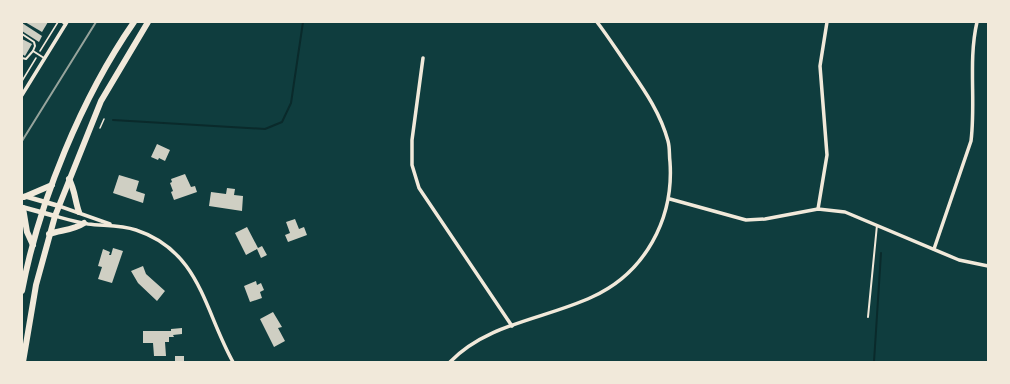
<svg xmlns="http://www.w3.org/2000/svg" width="1010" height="384" font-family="Jost,sans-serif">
<rect width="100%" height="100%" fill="#0f3d3e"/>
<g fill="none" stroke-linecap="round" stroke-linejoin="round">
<!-- stream -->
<g stroke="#0a2a2b" stroke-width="2">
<polyline points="113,120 265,129 282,122 291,103 303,22"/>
<polyline points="874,362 881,253"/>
</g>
</g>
<!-- building -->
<g fill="#cfcfc3">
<polygon points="25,22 48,22 42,32"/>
<polygon points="22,23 42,36 39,42 22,31"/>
<polygon points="22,39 32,44 25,56 22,54"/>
<polygon points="157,144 170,150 165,161 159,158 158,160 151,157"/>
<polygon points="185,174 191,187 195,186 197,192 174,200 171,192 173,191 170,183 172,182 171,179"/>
<polygon points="119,175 139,181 136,191 145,194 143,203 113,193"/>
<polygon points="227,188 235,189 234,195 243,196 242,211 209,206 211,192 226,194"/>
<polygon points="295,219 299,229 304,227 307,235 288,242 285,235 290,233 286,222"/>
<polygon points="247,227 258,248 262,246 267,255 261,258 257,249 246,255 235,233"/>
<polygon points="113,248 123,251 112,283 98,279 102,267 98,266 103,249 110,252 109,255 111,255"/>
<polygon points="143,266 146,274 165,291 157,301 138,283 131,271"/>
<polygon points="256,281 257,285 261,283 264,290 260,292 262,298 250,302 244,286"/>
<polygon points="273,312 282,327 278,328 285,341 274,347 260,319"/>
<polygon points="182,328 182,334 173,335 174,337 169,337 169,342 165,342 166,356 154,356 153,343 143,343 143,331 171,331 171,329"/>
<rect x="175" y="356" width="9" height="6"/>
</g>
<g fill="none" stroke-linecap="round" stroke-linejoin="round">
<!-- path -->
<g stroke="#f1e9da" stroke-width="1.5">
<polyline points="40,51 58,22"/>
<polyline points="22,81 36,58"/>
<polyline points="100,128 104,119"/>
</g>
<!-- service -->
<g stroke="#f1e9da" stroke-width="2">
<polyline points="62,22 66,25"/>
<polyline points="22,34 34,42 35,46 33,51 26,59 22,58"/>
<polyline points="33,51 44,58"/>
<polyline points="868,317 877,225"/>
</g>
<!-- minor -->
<g stroke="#f1e9da" stroke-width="3.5">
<polyline points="423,58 412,140 412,165 419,188 512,326"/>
<polyline points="22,95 67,22"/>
<polyline points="670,199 746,220 765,219 818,209 845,212 959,260 988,266"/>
<polyline points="59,206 110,224"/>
<polyline points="818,209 827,155 820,66 827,22"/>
<path d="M55,216c11,3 21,6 33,8 15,2 32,1 48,6 64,21 68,80 97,132"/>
<path d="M934,249l37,-108c5,-40 -3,-80 6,-119"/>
<path d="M450,362c38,-39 95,-43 142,-65 53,-24 82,-78 78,-135 -1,-7 0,-14 -2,-21 -8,-30 -26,-54 -43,-79 -9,-13 -18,-27 -28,-40"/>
</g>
<!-- tertiary -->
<g stroke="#f1e9da" stroke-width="4.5">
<polyline points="24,196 59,206"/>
<polyline points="22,207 55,216"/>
</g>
<!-- primary -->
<g stroke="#f1e9da" stroke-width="6">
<path d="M69,179c6,11 6,22 10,33"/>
<polyline points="24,197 52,185"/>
<polyline points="23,208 27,232 33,245"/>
<path d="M49,234c12,-4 25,-4 35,-11"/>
<path d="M22,291c17,-90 60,-194 112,-269"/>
<polyline points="23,362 36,285 55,216 101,101 148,22"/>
</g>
<!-- rail -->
<polyline stroke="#97a49c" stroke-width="2" points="22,141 96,22"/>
</g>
<!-- border -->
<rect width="1010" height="384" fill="none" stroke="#f1e9da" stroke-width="46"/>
</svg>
